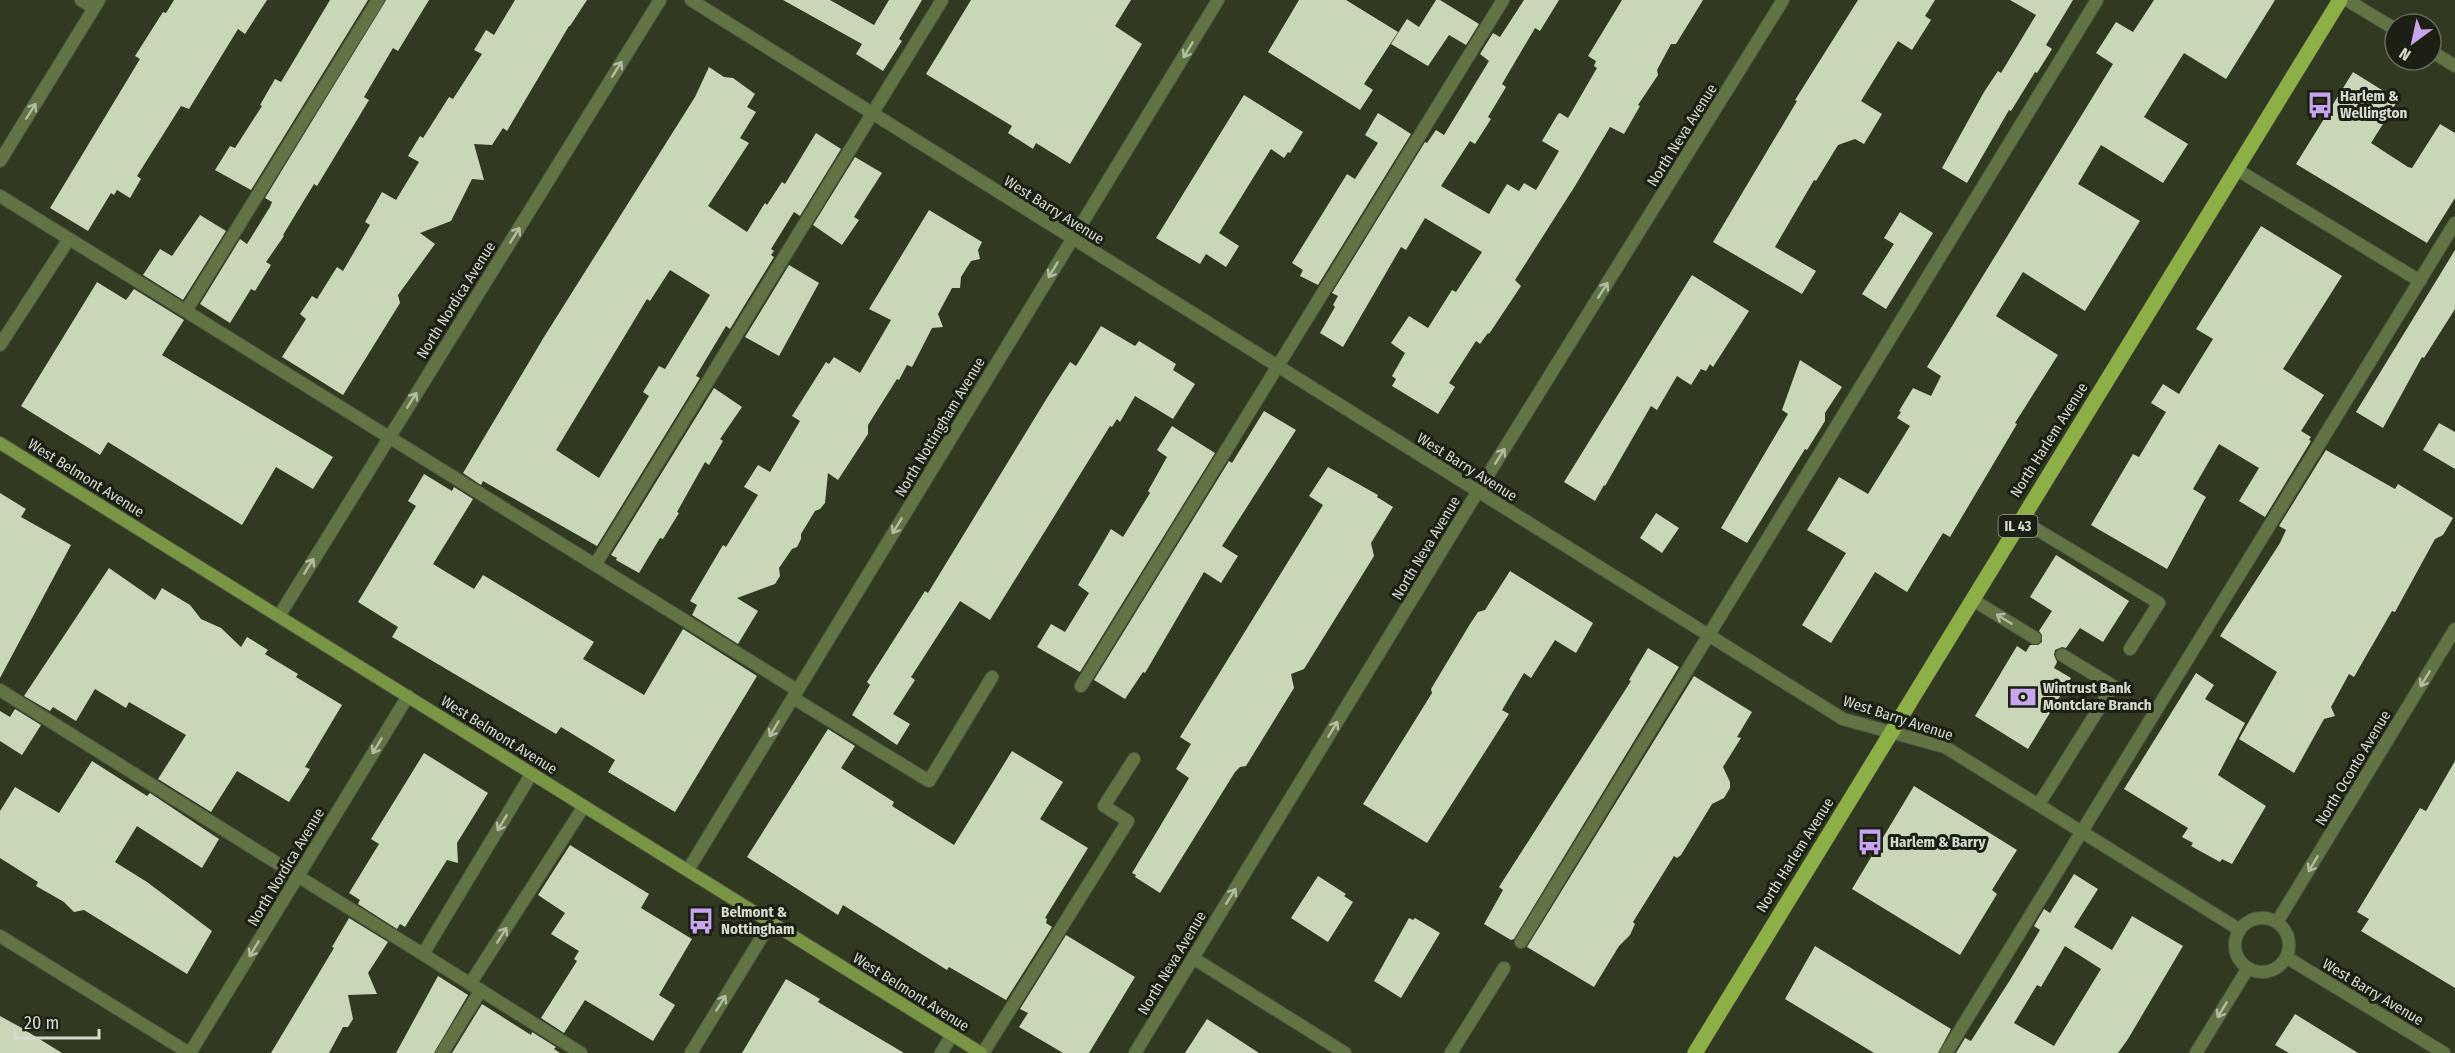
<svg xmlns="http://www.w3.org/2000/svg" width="2455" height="1053" font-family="'Fira Sans Condensed',sans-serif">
<rect width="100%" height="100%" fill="#313a21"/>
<!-- building -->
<g fill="#c9d6b8" fill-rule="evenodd">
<polygon points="174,0 267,0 245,34 238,29 189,109 181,106 137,176 141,179 130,198 117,190 114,195 111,193 88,231 50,208 140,59 135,56 163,12 166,13"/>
<polygon points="330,0 368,0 251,190 215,170 230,146 235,148 262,106 260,105 275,79 281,82"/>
<polygon points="386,0 429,0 398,51 393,48 364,97 369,100 317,186 314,184 283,235 284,236 266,262 271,265 255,291 251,289 230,323 200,304 240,239 247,244 270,207 272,202 265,198"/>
<polygon points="515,0 587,0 570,26 569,26 507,131 503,128 492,145 474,144 484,180 472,179 451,221 420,233 435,244 398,295 400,303 343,395 282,357 306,319 300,314 312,296 317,299 337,267 343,271 370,225 365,222 382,192 396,200 419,162 408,156 420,136 423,138 449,97 453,99 482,54 474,50 486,30 494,35"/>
<polygon points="783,0 830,0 874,25 889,0 922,0 899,39 902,41 883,71 856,54 862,44"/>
<polygon points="971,0 1131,0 1115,26 1142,44 1070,164 1036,143 1033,149 1008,133 1012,126 926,74"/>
<polygon points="1299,0 1346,0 1398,32 1364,84 1373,90 1360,110 1268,52"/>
<polygon points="1436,0 1440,0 1479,24 1466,45 1449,35 1428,66 1391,44 1407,19 1419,27"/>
<polygon points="1524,0 1559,0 1540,31 1535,28 1502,84 1506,87 1488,117 1491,119 1475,144 1470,141 1441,186 1489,214 1507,184 1519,191 1524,183 1536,190 1559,151 1542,141 1558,114 1560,113 1568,118 1597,68 1594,66 1596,61 1588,56 1622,0 1703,0 1676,44 1671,44 1657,70 1658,75 1638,105 1640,106 1624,134 1610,127 1575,186 1515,280 1521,286 1489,334 1488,333 1480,344 1476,341 1449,383 1455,387 1438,414 1392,386 1396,379 1392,376 1405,353 1391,343 1409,316 1428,328 1452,290 1456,292 1482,252 1425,218 1406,250 1401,247 1343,347 1320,333 1335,307 1333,305 1338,296 1332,293 1425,142 1427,143 1436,130 1444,135 1489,61 1480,54 1493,33 1500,37"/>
<polygon points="1858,0 1935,0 1925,16 1931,20 1912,50 1898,41 1861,101 1882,114 1864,144 1855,139 1838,145 1816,181 1814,180 1775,247 1816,271 1802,294 1713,242 1797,101 1795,100"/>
<polygon points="2010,0 2073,0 2046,45 2052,49 2037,73 2035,72 2011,111 2009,110 1967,183 1942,168 1984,92 1998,71 2001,73 2036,15"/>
<polygon points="2154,0 2275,0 2226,79 2184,53 2144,117 2188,144 2163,183 2101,145 2078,184 2140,221 2085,311 2023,272 1996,316 2058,355 2015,423 2017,424 1950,537 1943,533 1907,592 1875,572 1831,643 1802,625 1846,553 1807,530 1839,477 1868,494 1910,426 1897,418 1901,412 1899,411 1913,388 1931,396 1941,376 1927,367 2113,64 2096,53 2116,22 2133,32"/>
<path d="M709,67l15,10 9,1 22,16 -8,13 9,5 -16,26 9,5 -41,63 39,26 18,-29 2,2 15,-23 3,2 31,-51 25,16 -41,67 -6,-4 -23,37 3,2 -3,4 3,2 -44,72 -4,-3 -30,50 4,2 -103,168 -114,-65 -2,4 -18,-12 81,-136 151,-240zM670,270l40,25 -45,74 -6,-3 -16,26 6,4 -50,82 -43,-28 91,-151 3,2z"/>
<polygon points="2353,72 2398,100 2371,143 2408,167 2412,168 2440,124 2455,133 2455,198 2427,243 2296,164"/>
<polygon points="1244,95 1303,132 1290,153 1288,152 1284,158 1271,149 1219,233 1239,246 1226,267 1206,254 1200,264 1156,238"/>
<polygon points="1378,113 1411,134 1318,285 1300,276 1303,270 1292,263 1347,174 1355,179 1378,143 1365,135"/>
<polygon points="855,157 882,173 854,217 859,220 842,245 813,225"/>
<polygon points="929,210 982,242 978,250 980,259 971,261 961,277 960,288 952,288 938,314 943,327 932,328 912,367 907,365 899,380 897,379 868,425 868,434 838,480 828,473 825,503 820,509 815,511 801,534 801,539 797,547 792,549 779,568 780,576 775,584 737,598 758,611 738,644 692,615 697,605 690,601 723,545 726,547 758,495 744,487 758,465 770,472 800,421 792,416 826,362 829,364 834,357 860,373 891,320 869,309"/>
<polygon points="1900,212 1933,233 1886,309 1862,294 1894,244 1884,238"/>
<polygon points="200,215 226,231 183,300 143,275 160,249 172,256"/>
<polygon points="2261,226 2342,276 2283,369 2324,395 2301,431 2311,437 2309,440 2311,441 2265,517 2239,501 2259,468 2219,444 2193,489 2206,497 2167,569 2091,525 2133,454 2139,457 2166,412 2151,403 2163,384 2179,394 2213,339 2196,329"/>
<polygon points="2455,250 2455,309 2424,358 2422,357 2383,428 2356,412"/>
<polygon points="789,265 819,283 779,356 745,337"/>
<polygon points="1692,275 1749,311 1713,367 1710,364 1706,371 1701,369 1691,385 1677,376 1657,410 1651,406 1605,486 1604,485 1595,501 1564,482"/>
<polygon points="97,282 126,300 134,289 184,320 162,355 333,457 313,489 276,467 242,525 108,442 100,455 21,406"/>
<polygon points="1101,326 1135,346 1139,341 1176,364 1173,370 1195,384 1173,419 1135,396 1120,422 1117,419 1112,427 1110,426 990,620 960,601 911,677 915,680 893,714 910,724 897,745 852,715 870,685 867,682 925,591 928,593 1047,398 1070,362 1076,366"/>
<polygon points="1800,360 1842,387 1825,413 1825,421 1807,450 1805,449 1747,543 1721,528 1788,414 1782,410"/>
<polygon points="714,388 742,407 720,439 723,441 709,465 705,462 677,512 679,513 663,539 660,538 639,573 616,560 617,558 611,555"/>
<polygon points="1264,411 1296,430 1222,546 1238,556 1221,583 1204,572 1145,673 1143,672 1125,699 1094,680 1229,461 1232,463"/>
<polygon points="2439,423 2455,432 2455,469 2423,450"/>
<polygon points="1172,426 1215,453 1080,672 1037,647 1051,624 1065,632 1089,593 1078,585 1097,553 1111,529 1123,537 1150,493 1148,491 1167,457 1157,450"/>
<polygon points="2326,450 2395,489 2398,484 2453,518 2443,535 2435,539 2395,612 2392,611 2354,677 2349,674 2331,707 2335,716 2324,719 2294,773 2239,739 2277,672 2220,636 2280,543 2286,530 2279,526"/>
<polygon points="1328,467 1378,495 1377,497 1393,507 1371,543 1374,556 1304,669 1291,674 1294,688 1246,766 1240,767 1235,772 1160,893 1135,877 1136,875 1132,873 1189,778 1176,769 1191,744 1180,737 1323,505 1309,496"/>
<polygon points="424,474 452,491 454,487 473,499 433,564 474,589 483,575 594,642 583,659 644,695 683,629 757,676 675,812 608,772 615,760 561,727 556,734 392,637 398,627 358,602 416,506 408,501"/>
<polygon points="0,493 26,509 21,517 71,545 0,678"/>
<polygon points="1656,513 1679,528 1662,553 1640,538"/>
<polygon points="2056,555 2129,601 2103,642 2080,628 2066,648 2062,647 2055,650 2054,655 2057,662 2054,668 2071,678 2028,749 1975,716 2017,646 2026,652 2030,645 2038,645 2042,642 2042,635 2039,631 2052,611 2030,597"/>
<polygon points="109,568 155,600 162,588 190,605 201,619 221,628 241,647 247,637 268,650 265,654 298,674 296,677 342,705 305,767 310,769 289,802 237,771 211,812 158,779 186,735 129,702 126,708 95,689 76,721 53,707 50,711 24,696"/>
<polygon points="1510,571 1593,623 1576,653 1555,640 1531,678 1524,673 1502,710 1509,714 1427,843 1363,804 1432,693 1431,689 1470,624 1478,612 1485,610"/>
<polygon points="1648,648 1679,667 1514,939 1511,940 1484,924 1503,890 1499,887 1631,681 1629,680"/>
<polygon points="2196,673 2214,685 2205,699 2245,723 2218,775 2266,806 2232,864 2222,859 2220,862 2191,846 2193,843 2182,837 2188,828 2124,789"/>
<polygon points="1694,676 1752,712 1737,737 1741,738 1723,767 1730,782 1730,788 1724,798 1712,804 1681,855 1677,858 1674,856 1633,922 1635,924 1630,935 1619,946 1594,987 1527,947"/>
<polygon points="15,709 41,725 22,755 0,741 0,711 10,717"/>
<polygon points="828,729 855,746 841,768 894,802 892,806 954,845 1012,751 1063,782 1040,819 1088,848 1045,918 1047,919 1046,923 1052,927 1006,1000 949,967 947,970 843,905 838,915 747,857"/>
<polygon points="424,753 488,793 457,843 458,863 447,860 405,927 400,924 397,929 358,904 360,900 349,893 379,844 371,839"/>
<polygon points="92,761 147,796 150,793 219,839 202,868 137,826 115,862 147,882 212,931 187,974 84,910 74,912 64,902 36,886 38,882 0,858 0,811 15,787 59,813"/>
<polygon points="2455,761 2455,988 2361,931 2369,919 2357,912 2420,808 2426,811"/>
<polygon points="1914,786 2017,850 1992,890 1997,894 1960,955 1852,889"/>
<polygon points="570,845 649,894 641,908 692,939 659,995 675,1005 653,1041 585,1000 564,1033 541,1018 577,961 574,959 579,951 551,934 565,913 538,895"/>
<path d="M2074,874l24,15 -24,38 38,23 20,-34 51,30 -55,93 -10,14h-162l9,-15 6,3 39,-61 30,-50 -6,-4 10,-17 6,4zM2065,946l36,23 -47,77 -40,-23 23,-38 4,2z"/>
<polygon points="1318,876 1346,894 1344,896 1353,902 1328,942 1291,918"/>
<polygon points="349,918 388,942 368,973 377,994 348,995 353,1019 348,1027 343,1027 329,1053 271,1053 334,948 332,947"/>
<polygon points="1409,918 1413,920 1415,918 1440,933 1401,998 1374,981"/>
<polygon points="1066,935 1135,977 1089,1053 1063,1053 1019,1027 1028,1013 1020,1009"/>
<polygon points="1815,946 1951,1029 1938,1053 1874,1053 1785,999"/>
<polygon points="438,976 468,995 434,1053 396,1053"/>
<polygon points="786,979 820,999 818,1002 904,1053 742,1053"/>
<polygon points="482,1004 531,1035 532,1032 556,1047 554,1049 560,1053 452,1053"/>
<polygon points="2295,1014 2358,1053 2289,1053 2275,1045"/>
<polygon points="0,1016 20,1027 62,1053 0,1053"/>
<polygon points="1207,1019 1259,1053 1185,1053"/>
</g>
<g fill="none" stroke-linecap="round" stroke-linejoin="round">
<!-- lane casing -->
<g stroke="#4f5740" stroke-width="14">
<g id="lane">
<polyline points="2236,169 2420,281"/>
<polyline points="0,196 797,690"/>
<polyline points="186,311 378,0"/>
<polyline points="0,345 69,239"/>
<polyline points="2021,520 2159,603 2130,649"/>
<polyline points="595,565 942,0"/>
<polyline points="1973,600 2035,638"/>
<polyline points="1081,686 1503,0"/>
<polyline points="0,690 581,1053"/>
<polyline points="793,698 929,781 992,677"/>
<polyline points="2039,804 2113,686 2062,655"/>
<polyline points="1521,942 2097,0"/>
<polyline points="423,954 532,773"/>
<polyline points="1193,958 1345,1053"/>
<polyline points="470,984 584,806"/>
<polyline points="442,1053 481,990"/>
<polyline points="941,1053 952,1035"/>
<polyline points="983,1053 1128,821 1104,806 1134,759"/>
<polyline points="1451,1053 1504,968"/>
<polyline points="1946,1053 2455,223"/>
</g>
</g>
<!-- street casing -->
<g stroke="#4f5740" stroke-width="14">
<g id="street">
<polyline points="81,0 94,8"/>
<polyline points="691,0 1843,719 1945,747 2240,930"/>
<polyline points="2347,0 2395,29"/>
<polyline points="2431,51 2455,66"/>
<polyline points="0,161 99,0"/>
<polyline points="279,616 660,0"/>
<polyline points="688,870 1218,0"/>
<circle cx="2262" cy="945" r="27"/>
<polyline points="2277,922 2455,629"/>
<polyline points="0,936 189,1053"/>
<polyline points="2286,957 2444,1053"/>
<polyline points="190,1053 408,696"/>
<polyline points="691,1053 771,922"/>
<polyline points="1135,1053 1478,491 1783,0"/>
<polyline points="2196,1053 2248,968"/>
</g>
</g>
<!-- secondary casing -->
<g stroke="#4f5740" stroke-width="14">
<polyline id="secondary" points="0,443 981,1053"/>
</g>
<!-- primary casing -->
<g stroke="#4f5740" stroke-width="16">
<polyline id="primary" points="1695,1053 2340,0"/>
</g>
<!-- lane -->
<use href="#lane" stroke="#627443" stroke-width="12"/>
<!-- street -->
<use href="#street" stroke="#627443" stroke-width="12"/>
<!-- secondary -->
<use href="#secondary" stroke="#7a9645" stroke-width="12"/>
<!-- primary -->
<use href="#primary" stroke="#8cb045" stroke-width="15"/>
</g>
<!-- one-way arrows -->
<defs><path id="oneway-shaft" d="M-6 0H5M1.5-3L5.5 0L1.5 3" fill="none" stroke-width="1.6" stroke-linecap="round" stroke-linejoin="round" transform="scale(1.5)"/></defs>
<g stroke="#b3bda4">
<use href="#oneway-shaft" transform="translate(1188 50) rotate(121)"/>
<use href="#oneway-shaft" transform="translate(617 69) rotate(-58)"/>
<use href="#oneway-shaft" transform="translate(31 111) rotate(-58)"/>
<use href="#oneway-shaft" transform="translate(515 235) rotate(-58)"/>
<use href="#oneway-shaft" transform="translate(1053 270) rotate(121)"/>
<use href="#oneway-shaft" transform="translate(1603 290) rotate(-58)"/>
<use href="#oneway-shaft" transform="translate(412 400) rotate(-58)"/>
<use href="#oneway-shaft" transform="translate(1500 456) rotate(-58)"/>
<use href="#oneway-shaft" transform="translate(897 526) rotate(121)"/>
<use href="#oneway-shaft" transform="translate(309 566) rotate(-58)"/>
<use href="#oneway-shaft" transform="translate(2004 619) rotate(-148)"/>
<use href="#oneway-shaft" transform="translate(2425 679) rotate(121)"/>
<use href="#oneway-shaft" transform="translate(774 729) rotate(121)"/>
<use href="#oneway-shaft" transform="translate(1333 729) rotate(-59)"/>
<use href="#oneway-shaft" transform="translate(377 746) rotate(121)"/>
<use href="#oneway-shaft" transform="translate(502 823) rotate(121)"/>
<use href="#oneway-shaft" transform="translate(2313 864) rotate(121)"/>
<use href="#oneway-shaft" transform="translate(1231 896) rotate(-58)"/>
<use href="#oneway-shaft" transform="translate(502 935) rotate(-58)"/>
<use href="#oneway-shaft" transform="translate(254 949) rotate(121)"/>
<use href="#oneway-shaft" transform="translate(721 1003) rotate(-59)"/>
<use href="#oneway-shaft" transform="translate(2222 1010) rotate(121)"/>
</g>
<!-- icons -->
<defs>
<g id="bus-bare" transform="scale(2.07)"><path d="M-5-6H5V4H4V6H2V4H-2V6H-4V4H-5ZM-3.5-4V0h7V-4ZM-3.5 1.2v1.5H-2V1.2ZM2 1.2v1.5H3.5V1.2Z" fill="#c8a6ef" stroke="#1b1f14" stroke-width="2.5" paint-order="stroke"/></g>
<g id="bank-bare" transform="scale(2.07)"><path d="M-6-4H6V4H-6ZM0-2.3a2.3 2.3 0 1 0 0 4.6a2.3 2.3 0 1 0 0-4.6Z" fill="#c8a6ef" stroke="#1b1f14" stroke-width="2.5" paint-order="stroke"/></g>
</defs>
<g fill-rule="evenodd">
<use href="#bus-bare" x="2320" y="105"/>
<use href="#bank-bare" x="2023" y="697"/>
<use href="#bus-bare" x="1870" y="842"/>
<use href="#bus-bare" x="701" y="921"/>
</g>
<g text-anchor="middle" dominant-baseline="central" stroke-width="6" stroke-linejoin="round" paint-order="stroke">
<!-- shield labels -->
<rect fill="#1b1f14" stroke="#9ea396" stroke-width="1.5" x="1998.5" y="515" width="39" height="22" rx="4.5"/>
<g font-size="14" font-weight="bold" fill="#d6dccd">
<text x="2018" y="526">IL 43</text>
</g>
<!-- poi labels -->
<g font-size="15" font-weight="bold" fill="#d6dccd" stroke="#1b1f14" text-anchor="start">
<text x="2340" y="96">Harlem &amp;<tspan x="2340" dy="17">Wellington</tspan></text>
<text x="2043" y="688">Wintrust Bank<tspan x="2043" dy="17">Montclare Branch</tspan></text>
<text x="1890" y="842">Harlem &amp; Barry</text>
<text x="721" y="912">Belmont &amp;<tspan x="721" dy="17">Nottingham</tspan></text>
</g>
<!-- street labels -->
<g font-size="15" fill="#d6dccd" stroke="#1b1f14">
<text transform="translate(1682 135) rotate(-58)">North Neva Avenue</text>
<text transform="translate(1054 210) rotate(32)">West Barry Avenue</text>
<text transform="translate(456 300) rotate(-58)">North Nordica Avenue</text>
<text transform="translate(940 427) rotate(-59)">North Nottingham Avenue</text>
<text transform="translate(2049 440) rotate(-58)">North Harlem Avenue</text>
<text transform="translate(1467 467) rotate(32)">West Barry Avenue</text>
<text transform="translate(86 478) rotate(32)">West Belmont Avenue</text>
<text transform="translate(1426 548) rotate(-59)">North Neva Avenue</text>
<text transform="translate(1898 718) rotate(18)">West Barry Avenue</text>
<text transform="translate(499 735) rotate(32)">West Belmont Avenue</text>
<text transform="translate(2353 768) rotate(-59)">North Oconto Avenue</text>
<text transform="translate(1795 855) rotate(-58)">North Harlem Avenue</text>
<text transform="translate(286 867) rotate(-59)">North Nordica Avenue</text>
<text transform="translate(1172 963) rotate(-59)">North Neva Avenue</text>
<text transform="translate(911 992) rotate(32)">West Belmont Avenue</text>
<text transform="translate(2373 992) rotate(31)">West Barry Avenue</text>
</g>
</g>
<!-- north arrow -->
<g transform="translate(2413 42) rotate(213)"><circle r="28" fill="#1b1f14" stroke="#666b5e" stroke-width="1.5"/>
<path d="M0-4.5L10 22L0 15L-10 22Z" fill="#c8a6ef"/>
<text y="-9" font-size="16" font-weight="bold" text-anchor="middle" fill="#d6dccd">N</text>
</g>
<!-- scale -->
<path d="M15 1029v9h84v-9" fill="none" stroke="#d6dccd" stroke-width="3"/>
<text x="24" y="1029" font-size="18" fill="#d6dccd" stroke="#1b1f14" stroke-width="4.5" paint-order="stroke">20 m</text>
</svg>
